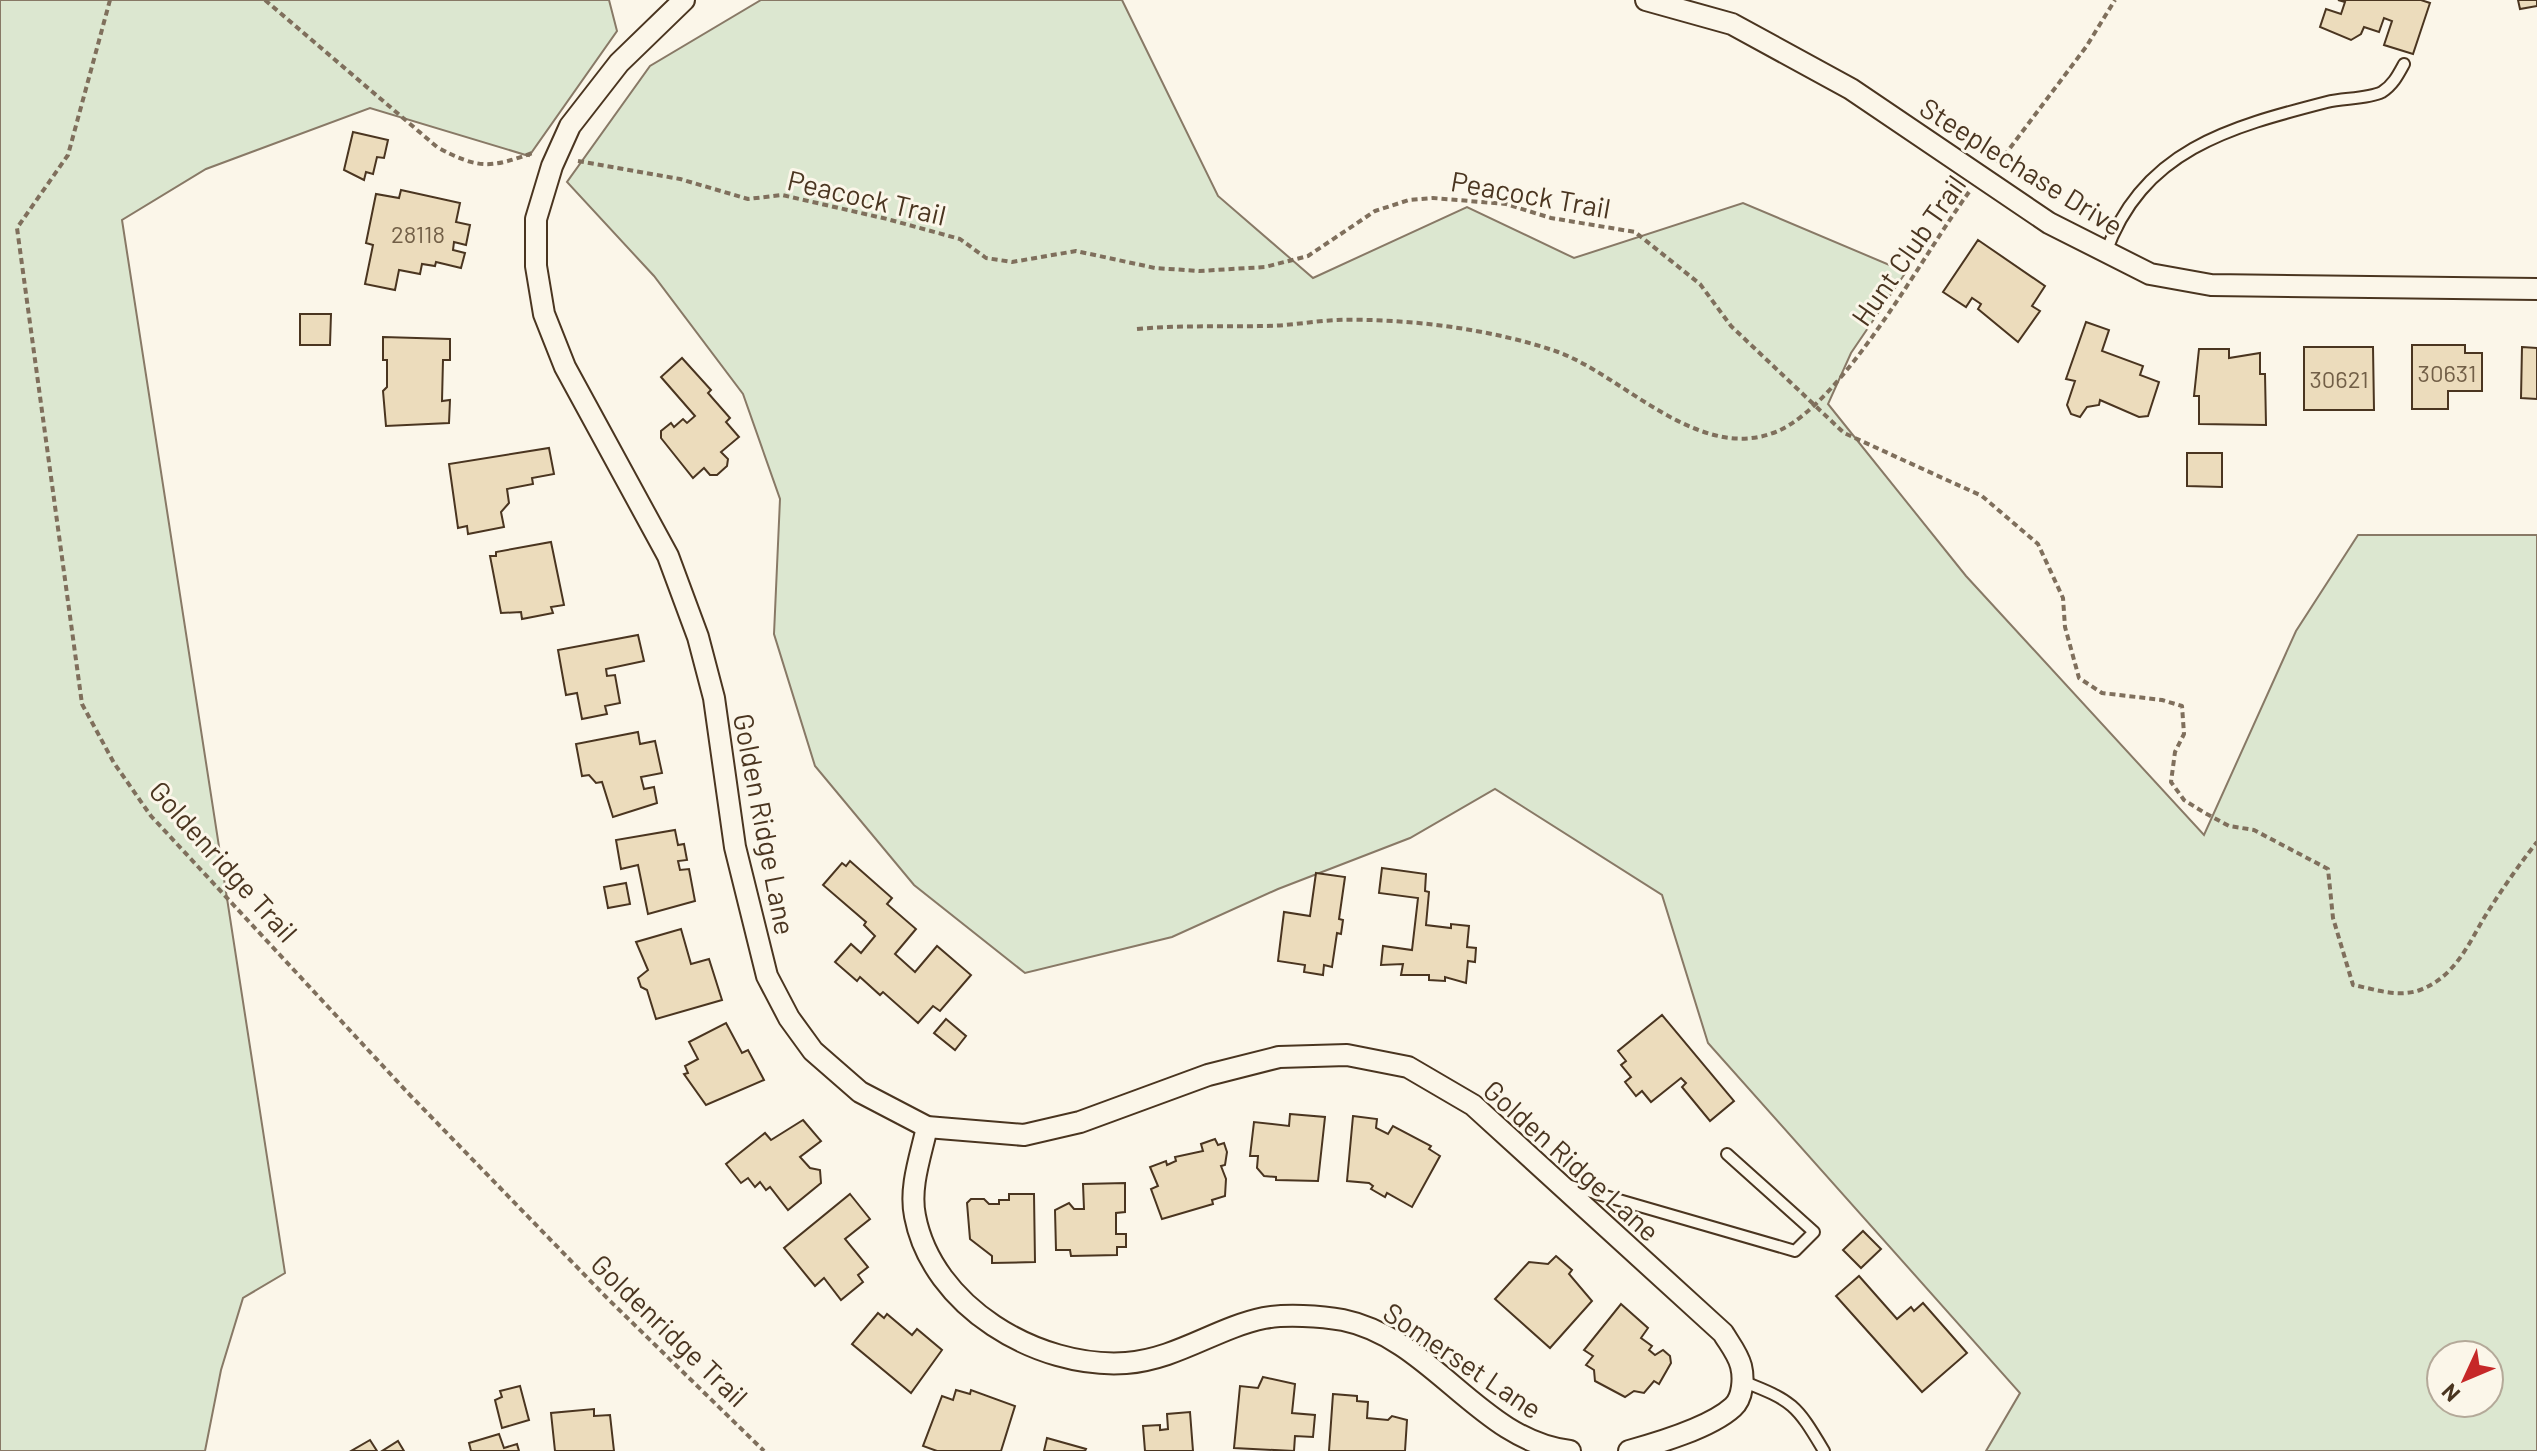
<svg xmlns="http://www.w3.org/2000/svg" width="2537" height="1451" font-family="Barlow,sans-serif">
<rect width="100%" height="100%" fill="#fbf6e9"/>
<!-- green -->
<g fill="#dce7d0" stroke="#887966" stroke-width="2" fill-rule="evenodd">
<polygon points="0,0 609,0 617,31 529,156 370,108 206,169 122,220 285,1273 243,1298 221,1370 205,1451 0,1451"/>
<path d="M761,0h361l96,196 95,82 154,-71 107,51 169,-55 163,69 -55,81 -23,51 138,172 238,259 92,-204 62,-96h179v916h-551l34,-58 -312,-350 -46,-148 -167,-106 -85,49 -132,51 -106,48 -147,36 -111,-88 -99,-119 -41,-132 6,-135 -37,-105 -89,-118 -87,-94 83,-116zM2441,1355h48v48h-48z"/>
</g>
<!-- building -->
<g fill="#ecdcbc" stroke="#4a3520" stroke-width="2">
<polygon points="2338,0 2421,0 2430,3 2413,54 2384,45 2392,21 2384,18 2379,32 2364,27 2361,34 2351,40 2320,27 2326,9 2341,14 2345,2"/>
<polygon points="2518,0 2537,0 2537,6 2520,9"/>
<polygon points="353,132 388,140 384,158 377,157 373,174 366,172 364,180 344,170"/>
<polygon points="401,190 460,203 456,222 470,225 466,245 454,242 453,250 465,253 461,268 436,262 435,266 422,264 420,274 399,270 395,290 365,284 373,245 366,243 376,194 399,198"/>
<polygon points="1978,240 2045,286 2032,306 2040,311 2018,342 1978,309 1981,304 1972,298 1966,307 1943,292"/>
<polygon points="300,314 331,314 330,345 300,345"/>
<polygon points="2086,322 2109,330 2102,351 2143,366 2140,375 2159,382 2148,416 2139,417 2100,400 2099,405 2087,407 2080,417 2071,414 2067,405 2075,381 2066,379"/>
<polygon points="383,337 450,339 450,360 443,360 442,401 450,400 449,423 386,426 383,391 387,387 387,360 383,360"/>
<polygon points="2412,345 2465,345 2465,353 2482,353 2482,391 2448,391 2448,409 2412,409"/>
<polygon points="2304,347 2373,347 2374,410 2304,410"/>
<polygon points="2522,347 2537,348 2537,399 2521,398"/>
<polygon points="2199,349 2229,349 2229,358 2260,353 2260,374 2265,374 2266,425 2199,424 2199,396 2194,396"/>
<polygon points="682,358 711,390 708,393 730,418 726,422 739,437 721,452 728,459 727,466 717,475 710,475 704,468 693,478 661,438 661,431 671,423 674,427 683,419 687,423 695,416 661,377"/>
<polygon points="549,448 554,474 532,478 533,484 507,489 509,503 501,512 504,527 468,534 467,526 458,528 449,464"/>
<polygon points="2187,453 2222,453 2222,487 2187,486"/>
<polygon points="551,542 564,605 551,607 553,613 522,619 521,612 501,613 490,556 496,556 496,552"/>
<polygon points="638,635 644,661 606,669 607,676 615,675 620,703 605,706 607,714 582,719 577,693 566,695 558,650"/>
<polygon points="638,732 640,744 655,741 662,773 641,777 644,789 654,787 657,803 613,817 602,782 596,783 589,775 582,776 576,744"/>
<polygon points="675,830 678,845 684,844 687,860 678,861 680,870 689,869 695,901 648,914 638,865 621,869 616,840"/>
<polygon points="850,861 892,898 887,904 916,929 895,954 915,972 937,946 971,975 940,1011 933,1006 918,1023 883,992 880,995 860,977 857,981 835,962 851,944 861,953 875,936 864,925 866,922 823,885 842,863 846,866"/>
<polygon points="1382,868 1426,874 1425,891 1429,892 1426,925 1451,928 1451,924 1469,926 1467,947 1476,948 1475,962 1468,961 1466,983 1445,977 1445,981 1429,980 1429,975 1401,975 1403,964 1381,965 1383,946 1412,950 1418,898 1379,893"/>
<polygon points="1316,873 1345,877 1339,919 1343,920 1341,934 1337,933 1332,967 1324,965 1323,975 1304,972 1305,965 1278,961 1284,912 1310,916"/>
<polygon points="626,883 630,904 608,908 604,887"/>
<polygon points="681,929 691,964 709,959 722,1000 656,1019 647,990 641,987 638,978 648,970 636,942"/>
<polygon points="1662,1015 1734,1101 1710,1121 1682,1087 1686,1083 1681,1078 1651,1102 1642,1091 1636,1096 1625,1082 1631,1077 1621,1065 1626,1061 1618,1051"/>
<polygon points="946,1019 966,1036 955,1050 934,1033"/>
<polygon points="726,1023 742,1053 748,1050 764,1080 706,1105 684,1074 688,1073 685,1066 698,1059 689,1042"/>
<polygon points="1290,1114 1325,1117 1318,1181 1276,1180 1276,1177 1264,1176 1257,1168 1258,1156 1250,1156 1254,1122 1289,1126"/>
<polygon points="1353,1116 1377,1119 1376,1128 1388,1134 1393,1126 1431,1146 1429,1149 1440,1156 1412,1207 1387,1193 1385,1197 1371,1189 1373,1186 1369,1183 1347,1181"/>
<polygon points="803,1120 821,1141 800,1157 810,1168 820,1170 821,1183 788,1210 770,1187 766,1190 760,1182 755,1187 748,1178 741,1183 726,1164 765,1133 771,1140"/>
<polygon points="1215,1139 1218,1145 1224,1143 1227,1152 1225,1165 1221,1166 1226,1179 1225,1196 1212,1200 1213,1204 1162,1219 1151,1189 1158,1186 1150,1167 1166,1161 1167,1165 1176,1161 1175,1157 1203,1151 1201,1144"/>
<polygon points="1125,1183 1125,1212 1116,1213 1116,1234 1126,1234 1126,1247 1117,1247 1117,1255 1071,1256 1070,1250 1056,1250 1055,1210 1069,1203 1074,1209 1084,1209 1083,1184"/>
<polygon points="850,1194 870,1219 845,1239 868,1267 858,1275 863,1282 841,1300 824,1278 815,1286 784,1248"/>
<polygon points="1009,1194 1034,1194 1035,1262 992,1263 992,1256 970,1239 967,1203 971,1199 984,1199 989,1204 999,1204 999,1200 1009,1200"/>
<polygon points="1863,1231 1881,1249 1861,1268 1843,1250"/>
<polygon points="1556,1256 1572,1270 1569,1274 1592,1301 1550,1348 1495,1299 1529,1262 1548,1264"/>
<polygon points="1859,1276 1897,1319 1911,1307 1914,1311 1923,1303 1967,1353 1922,1392 1836,1296"/>
<polygon points="1621,1304 1648,1328 1641,1338 1652,1346 1649,1350 1655,1355 1663,1350 1670,1356 1671,1363 1659,1384 1654,1381 1644,1393 1634,1391 1625,1397 1595,1381 1594,1370 1586,1365 1593,1356 1584,1350"/>
<polygon points="878,1313 884,1318 887,1314 912,1335 917,1329 942,1350 911,1393 852,1344"/>
<polygon points="1263,1377 1295,1384 1292,1413 1315,1415 1313,1437 1295,1436 1294,1451 1234,1448 1240,1386 1258,1388"/>
<polygon points="520,1386 529,1420 502,1428 495,1400 502,1397 500,1391"/>
<polygon points="956,1390 970,1394 971,1390 1015,1406 1001,1451 937,1451 923,1446 942,1396 953,1400"/>
<polygon points="1333,1394 1357,1396 1357,1401 1368,1402 1367,1418 1388,1420 1392,1416 1407,1420 1405,1451 1329,1451"/>
<polygon points="594,1409 594,1416 610,1415 614,1451 555,1451 551,1413"/>
<polygon points="1190,1412 1193,1451 1145,1451 1143,1426 1160,1425 1160,1430 1168,1429 1167,1414"/>
<polygon points="499,1434 504,1448 517,1444 519,1451 471,1451 469,1443"/>
<polygon points="1047,1438 1086,1449 1085,1451 1044,1451"/>
<polygon points="370,1440 377,1451 351,1451"/>
<polygon points="398,1441 404,1451 382,1451"/>
</g>
<g fill="none" stroke-linecap="round" stroke-linejoin="round">
<!-- lane casing -->
<g stroke="#4a3520" stroke-width="14">
<g id="lane">
<path d="M2105,255c36,-105 125,-128 222,-153 16,-4 41,-3 55,-10 11,-7 16,-17 22,-28"/>
<polyline points="1567,1185 1795,1251 1814,1232 1727,1154"/>
<path d="M1742,1381c51,20 54,23 82,70"/>
</g>
</g>
<!-- street casing -->
<g stroke="#4a3520" stroke-width="24">
<g id="street">
<path d="M684,0l-65,63 -49,63 -18,40 -16,53v47l8,48 21,53 103,189 30,81 16,61 21,149 32,129 22,42 24,33 47,41 67,35 97,8 56,-13 128,-47 71,-18 68,-2 61,12 65,38 250,228c6,10 15,21 18,33 3,12 2,32 -8,41 -23,21 -75,36 -104,44"/>
<polyline points="1646,0 1732,24 1851,89 2049,223 2150,274 2211,285 2537,289"/>
<path d="M927,1127c-6,28 -18,60 -12,89 17,90 122,153 211,147 51,-4 90,-35 138,-45 21,-4 57,-2 79,2 89,18 137,121 227,131"/>
</g>
</g>
<!-- path -->
<g stroke="#7f6f5c" stroke-width="4" stroke-dasharray="6 4" stroke-linecap="butt">
<polyline points="110,0 68,155 17,228 82,704 114,763 151,816 408,1093 608,1299 764,1451"/>
<path d="M265,0l172,147c42,23 54,21 98,5"/>
<path d="M578,161l102,18 68,20 34,-4 105,24 73,20 26,19 26,4 64,-11 79,17 44,3 66,-4 43,-11 67,-45 34,-11 24,-2 73,6 45,14 84,14 65,52 31,42 113,107 138,63 56,48 25,54 2,29 14,51 23,15 60,7 20,6 2,28 -9,18 -4,30 13,18 21,13 24,13 25,4 74,39 5,49 20,67c21,4 45,13 67,5 34,-13 47,-43 64,-72 16,-26 34,-52 53,-76"/>
<polyline points="1998,164 2086,47 2115,0"/>
<path d="M1137,329c43,-4 85,-2 127,-3 25,0 49,-5 73,-6 69,-2 156,9 221,32 66,24 142,113 220,79 67,-30 145,-176 191,-239"/>
</g>
<!-- lane -->
<use href="#lane" stroke="#fbf6e9" stroke-width="10"/>
<!-- street -->
<use href="#street" stroke="#fbf6e9" stroke-width="20"/>
</g>
<g text-anchor="middle" dominant-baseline="central" stroke-width="6" stroke-linejoin="round" paint-order="stroke">
<!-- number labels -->
<g font-size="24" fill="#725f47">
<text x="418" y="233">28118</text>
<text x="2447" y="372">30631</text>
<text x="2339" y="378">30621</text>
</g>
<!-- street labels -->
<g font-size="28" fill="#4a3520" stroke="#fbf6e9">
<text transform="translate(2022 166) rotate(32)">Steeplechase Drive</text>
<text transform="translate(1531 194) rotate(10)">Peacock Trail</text>
<text transform="translate(867 197) rotate(13)">Peacock Trail</text>
<text transform="translate(1908 250) rotate(-55)">Hunt Club Trail</text>
<text transform="translate(765 824) rotate(79)">Golden Ridge Lane</text>
<text transform="translate(224 861) rotate(48)">Goldenridge Trail</text>
<text transform="translate(1572 1160) rotate(42)">Golden Ridge Lane</text>
<text transform="translate(670 1330) rotate(44)">Goldenridge Trail</text>
<text transform="translate(1463 1360) rotate(34)">Somerset Lane</text>
</g>
</g>
<!-- north arrow -->
<g transform="translate(2465 1379) rotate(226)"><circle r="38" fill="#fbf6e9" stroke="#b4a999" stroke-width="2"/>
<path d="M0-6L14 30L0 20L-14 30Z" fill="#c62828"/>
<text y="-12" font-size="22" font-weight="bold" text-anchor="middle" fill="#4a3520">N</text>
</g>
</svg>
